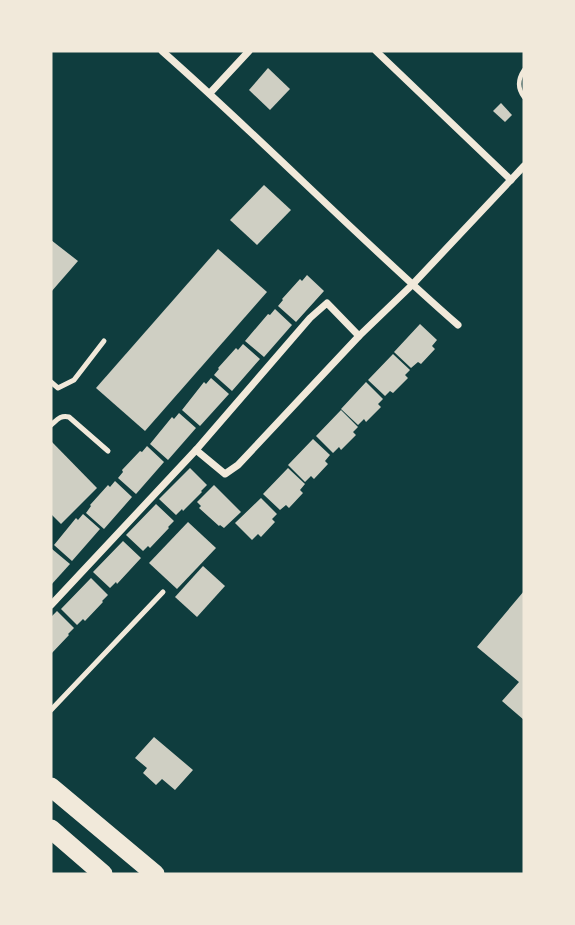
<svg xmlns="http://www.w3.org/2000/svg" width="575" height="925" font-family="'Exo 2',sans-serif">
<rect width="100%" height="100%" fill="#0f3d3e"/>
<!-- building -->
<g fill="#cfcfc3">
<polygon points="268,68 290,89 270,110 249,90"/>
<polygon points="501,103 512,115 505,122 493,111"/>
<polygon points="264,185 291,210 257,245 230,220"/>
<polygon points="51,240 78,261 51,292"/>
<polygon points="218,249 267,292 145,431 96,388"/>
<polygon points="307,275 324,291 296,322 278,306 283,300 282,299 300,279 302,281"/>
<polygon points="275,309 292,325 264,357 245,341 268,314 270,315"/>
<polygon points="420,324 437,340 432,346 435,349 421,364 418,362 411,368 394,352"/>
<polygon points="243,344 260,359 232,391 214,375 219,369 218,368 236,348 238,350"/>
<polygon points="393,354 410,370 405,375 408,378 393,393 390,391 385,396 368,380"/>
<polygon points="211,378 229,394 200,426 182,410 204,382 206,384"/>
<polygon points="366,382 383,399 378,404 381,407 366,422 364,419 358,425 341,409"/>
<polygon points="341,410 358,427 353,432 356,435 341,450 339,447 333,453 316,436"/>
<polygon points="179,413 196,428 168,460 150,444 172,417 174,419"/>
<polygon points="313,439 330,455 325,461 328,464 314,479 311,476 305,482 288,465"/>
<polygon points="51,441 97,488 61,524 51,514"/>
<polygon points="147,446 164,462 136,494 118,478 123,472 122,470 140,451 142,452"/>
<polygon points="190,468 207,485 201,491 202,492 183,511 182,509 176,515 159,499"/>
<polygon points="288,468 305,484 300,490 303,493 289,508 286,505 280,510 263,494"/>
<polygon points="115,481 132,497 104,529 86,513 91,506 90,505 108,485 110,487"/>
<polygon points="214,485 241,512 224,528 220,525 219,526 199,508 201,506 197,502"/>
<polygon points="261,498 277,514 272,519 275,522 261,537 258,534 252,540 235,523"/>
<polygon points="156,504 174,521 168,527 169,528 150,548 148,546 143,551 126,535"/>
<polygon points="83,514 100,529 72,561 54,545 76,518 78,520"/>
<polygon points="188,522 216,548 177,589 149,563"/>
<polygon points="123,541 141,558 117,584 116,582 110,588 93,572"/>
<polygon points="52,549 70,564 51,585 51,550"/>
<polygon points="203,566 225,586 197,617 175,597"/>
<polygon points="91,578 108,595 102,601 103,602 85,621 83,619 77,625 61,609"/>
<polygon points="524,591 524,720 502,701 519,682 477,647"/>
<polygon points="57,611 74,628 68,634 69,635 51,654 51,617"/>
<polygon points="154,737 193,770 175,790 162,779 156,785 143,773 147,768 135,758"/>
</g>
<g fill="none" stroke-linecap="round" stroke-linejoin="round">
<!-- path -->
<path stroke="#f1e9da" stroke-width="4.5" d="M524,70c-6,9 -7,18 0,27"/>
<!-- service -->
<g stroke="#f1e9da" stroke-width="5">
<polyline points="51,382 58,388 74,380 104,341"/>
<path d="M51,425c6,-5 9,-10 18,-8l39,34"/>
<polyline points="51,710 163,592"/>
</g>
<!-- minor -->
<g stroke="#f1e9da" stroke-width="7">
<path d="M162,51c101,89 195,186 296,274"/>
<polyline points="376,51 511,180"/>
<polyline points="210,93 249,51"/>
<polyline points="196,450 225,474 238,465 359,336 412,285 524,166"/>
<polyline points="51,605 196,450 310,318 327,303 359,336"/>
</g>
<!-- trunk -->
<g stroke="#f1e9da" stroke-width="19">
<polyline points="51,787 155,874"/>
<polyline points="51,829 103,874"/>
</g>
</g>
<!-- border -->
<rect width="575" height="925" fill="none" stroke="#f1e9da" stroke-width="105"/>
</svg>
